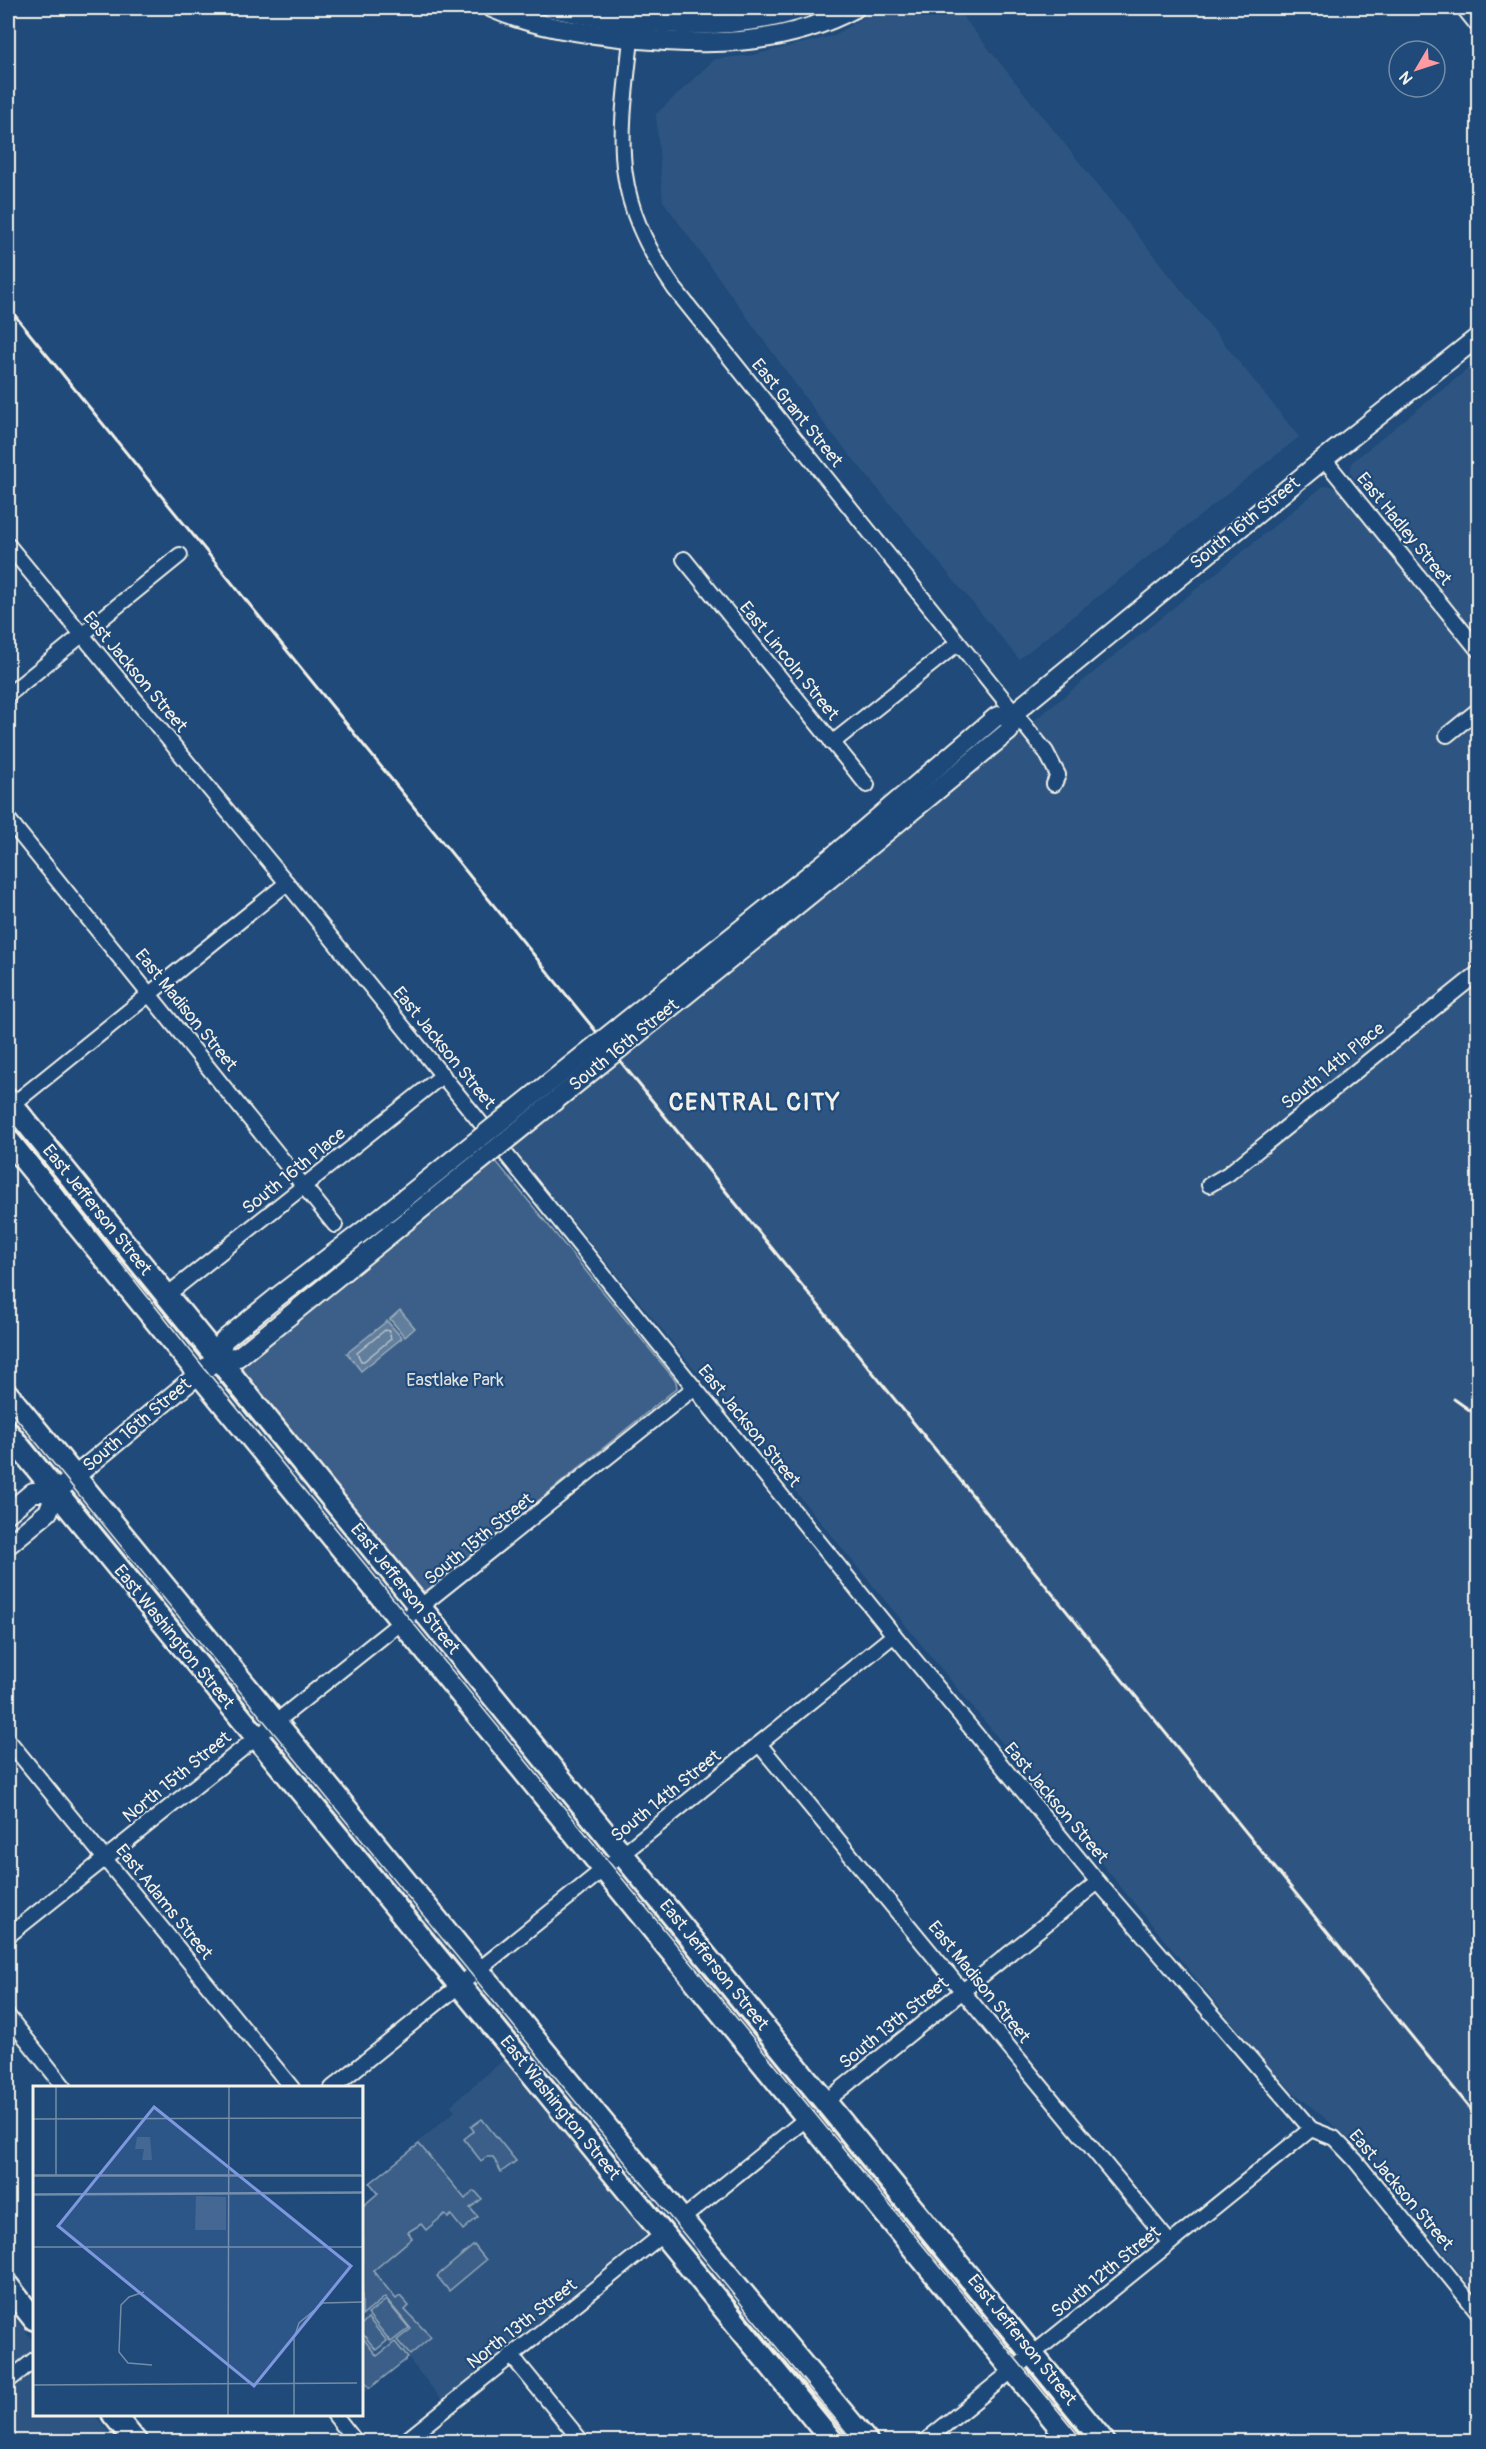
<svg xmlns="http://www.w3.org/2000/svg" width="1486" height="2449" font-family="Pangolin,sans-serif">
<rect width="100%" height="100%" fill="#1f4a7a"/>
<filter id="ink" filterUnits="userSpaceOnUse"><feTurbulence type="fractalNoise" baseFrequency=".0167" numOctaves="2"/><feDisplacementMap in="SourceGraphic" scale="12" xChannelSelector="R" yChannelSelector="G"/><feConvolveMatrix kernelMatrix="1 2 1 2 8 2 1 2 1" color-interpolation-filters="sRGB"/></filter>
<g filter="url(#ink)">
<!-- built -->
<g fill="#2d5581">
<polygon points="879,8 956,8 1299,437 1019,659 825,425 663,201 656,114 715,59 753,55 833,36"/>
<polygon points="1478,361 1478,636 1350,473 1352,462"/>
<polygon points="1329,485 1341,492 1478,662 1478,2295 1368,2159 1343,2133 1292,2091 1255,2050 511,1146 1322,487"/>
<polygon points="507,2057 647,2228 648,2233 442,2400 408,2358 362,2395 362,2207 378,2193 370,2183 455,2111 451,2105"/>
<polygon points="8,2309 34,2342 34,2414 94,2415 117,2441 8,2441"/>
</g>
<!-- green -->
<g fill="#3a5f88" stroke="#97a8b8" stroke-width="1.5">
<polygon points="495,1160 676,1381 677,1388 430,1589 420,1592 241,1374 244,1360"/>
<polygon points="482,2119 516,2161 501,2172 493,2157 486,2157 481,2161 464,2139 474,2131 471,2127"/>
<polygon points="419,2144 465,2199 475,2191 482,2199 470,2208 478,2217 463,2230 451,2215 448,2218 445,2214 426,2230 421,2224 408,2232 412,2238 373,2271 396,2299 400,2296 409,2306 405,2310 431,2337 410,2355 397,2340 411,2329 385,2297 362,2316 362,2207 378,2193 370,2183"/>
<polygon points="474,2245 486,2260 449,2291 437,2276"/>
<polygon points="386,2300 409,2328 391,2342 368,2314"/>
<polygon points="368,2318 387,2341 376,2350 362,2333 362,2324"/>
<polygon points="362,2337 377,2356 395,2342 408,2358 370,2388 362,2378"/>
</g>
<!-- water -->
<g fill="#627e9d" stroke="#9cacbb" stroke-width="1.5">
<polygon points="400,1310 415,1328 405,1337 390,1319"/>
<polygon points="387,1321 402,1338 361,1371 347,1353"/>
</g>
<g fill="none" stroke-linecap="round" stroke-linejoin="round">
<!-- shore -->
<polygon stroke="#bac3ca" stroke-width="1.5" points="385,1330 389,1331 391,1339 364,1361 361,1361 357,1353"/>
<!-- street casing -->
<g stroke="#f4f1e8" stroke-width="18">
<g id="street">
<path d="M632,31c-12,109 -24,161 42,257l372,464 12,23 -4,9"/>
<polyline points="1324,459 1478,650"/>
<polyline points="8,545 287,883 894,1635 1098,1882 1311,2129 1334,2138 1355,2160 1478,2312"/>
<polyline points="684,559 867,785"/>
<polyline points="8,695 180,555"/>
<polyline points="1447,735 1478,710"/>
<polyline points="832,743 958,643"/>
<polyline points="8,819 335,1225"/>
<polyline points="12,1105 287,883"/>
<polyline points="1209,1185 1228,1174 1478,973"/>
<polyline points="167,1295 443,1075"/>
<polyline points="8,1740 292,2088"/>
<polyline points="759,1744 1170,2243"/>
<polyline points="8,1936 694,1388"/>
<polyline points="8,2016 65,2088"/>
<polyline points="332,2088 894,1635"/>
<polyline points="825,2102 1098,1882"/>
<polyline points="682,2219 807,2118"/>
<polyline points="511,2355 582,2442"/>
<polyline points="8,2381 34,2360"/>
<polyline points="334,2414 356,2442"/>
<polyline points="404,2442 663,2234"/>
<polyline points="924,2442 1311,2129"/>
</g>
</g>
<!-- secondary casing -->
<g stroke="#f4f1e8" stroke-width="22">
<g id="secondary">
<path d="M492,8c40,18 84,24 128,29 81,9 161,11 235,-29"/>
<path d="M551,8c75,17 181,26 254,0"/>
<polyline points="1466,8 1478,23"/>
<polyline points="834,855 996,717 1015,712 1324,459 1478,337"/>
<polyline points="844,867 1009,731 1015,712"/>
<polyline points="218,1358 238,1357 289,1316"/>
<polyline points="56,1492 218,1358 224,1340 276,1298"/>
<polyline points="8,1513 33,1492 56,1492"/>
<polyline points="8,1545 48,1512 56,1492"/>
</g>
</g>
<!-- primary casing -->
<g stroke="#f4f1e8" stroke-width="26">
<g id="primary">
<polyline points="8,1100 410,1595 1104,2442"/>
<polyline points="8,1140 1072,2442"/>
<polyline points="8,1395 711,2255 867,2442"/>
<polyline points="8,1433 833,2442"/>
<polyline points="8,2286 34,2319"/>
<polyline points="113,2414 136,2442"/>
</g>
</g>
<!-- street -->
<use href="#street" stroke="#1f4a7a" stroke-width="14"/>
<!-- secondary -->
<use href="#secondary" stroke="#1f4a7a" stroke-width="18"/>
<!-- primary -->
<use href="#primary" stroke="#1f4a7a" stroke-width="21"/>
<!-- tram -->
<g stroke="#f4f1e8" stroke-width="1.5">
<polyline points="8,1121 205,1369 1084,2442"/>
<polyline points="8,1408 854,2442"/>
</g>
<!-- rail -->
<g stroke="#f4f1e8" stroke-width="3">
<polyline points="8,307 1478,2118"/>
<polyline points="1454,1399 1478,1416"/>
</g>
<!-- secondary-bridge casing -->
<g stroke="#f4f1e8" stroke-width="22" stroke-linecap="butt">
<g id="secondary-bridge">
<polyline points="276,1298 380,1218 834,855"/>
<polyline points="289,1316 844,867"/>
</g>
</g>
<!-- secondary-bridge -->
<use href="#secondary-bridge" stroke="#1f4a7a" stroke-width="18"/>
</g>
</g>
<g text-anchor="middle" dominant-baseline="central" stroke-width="4.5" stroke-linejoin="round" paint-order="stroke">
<!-- street labels -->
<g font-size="18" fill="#f4f1e8" stroke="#1f4a7a">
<text transform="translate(797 413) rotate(51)">East Grant Street</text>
<text transform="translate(1245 523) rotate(-39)">South 16th Street</text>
<text transform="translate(1404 529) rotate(51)">East Hadley Street</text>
<text transform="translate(789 661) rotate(51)">East Lincoln Street</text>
<text transform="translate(135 672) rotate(50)">East Jackson Street</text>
<text transform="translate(186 1010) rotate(51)">East Madison Street</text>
<text transform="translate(624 1045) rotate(-39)">South 16th Street</text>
<text transform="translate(444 1048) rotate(51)">East Jackson Street</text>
<text transform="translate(1333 1066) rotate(-39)">South 14th Place</text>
<text transform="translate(294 1171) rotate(-39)">South 16th Place</text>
<text transform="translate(97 1210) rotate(51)">East Jefferson Street</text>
<text transform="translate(137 1425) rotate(-40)">South 16th Street</text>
<text transform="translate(749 1426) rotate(51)">East Jackson Street</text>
<text transform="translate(479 1539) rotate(-39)">South 15th Street</text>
<text transform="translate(405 1589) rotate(51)">East Jefferson Street</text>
<text transform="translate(174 1637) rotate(51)">East Washington Street</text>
<text transform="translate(177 1777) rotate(-39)">North 15th Street</text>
<text transform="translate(666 1796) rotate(-39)">South 14th Street</text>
<text transform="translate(1056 1803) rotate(50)">East Jackson Street</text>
<text transform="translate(164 1902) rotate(51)">East Adams Street</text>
<text transform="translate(714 1965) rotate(51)">East Jefferson Street</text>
<text transform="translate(979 1982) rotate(51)">East Madison Street</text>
<text transform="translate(894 2023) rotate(-39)">South 13th Street</text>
<text transform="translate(560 2108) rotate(51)">East Washington Street</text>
<text transform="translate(1401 2190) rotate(50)">East Jackson Street</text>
<text transform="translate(1106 2272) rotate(-39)">South 12th Street</text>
<text transform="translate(522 2324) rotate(-38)">North 13th Street</text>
<text transform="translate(1022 2340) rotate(51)">East Jefferson Street</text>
</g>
<!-- park labels -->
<g font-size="18" fill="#e1e2de" stroke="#1f4a7a">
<text x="455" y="1380">Eastlake Park</text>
</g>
<!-- district labels -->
<g font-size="24" font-weight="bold" letter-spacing="1.5" fill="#f4f1e8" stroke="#1f4a7a">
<text x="755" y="1102">CENTRAL CITY</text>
</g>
</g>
<!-- overview -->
<g transform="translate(33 2086)">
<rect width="330" height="330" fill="#1f4a7a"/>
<path d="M104,51h13l2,23h-10l2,-11h-9zM163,110l30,1v33h-31z" fill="#3a5f88"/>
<path fill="none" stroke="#748da6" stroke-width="1.5" d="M329,1v86M0,33l330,-1M23,88v-87M0,89h330M0,90h330M0,108l330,-2M0,109l330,-2M0,161h330M111,206l-15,5 -8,8 -2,47 9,11 24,2M0,299l324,-2M195,329l1,-328M261,329v-77l5,-15 24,-20 40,-1"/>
<path fill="#7e97df" fill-opacity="0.15" stroke="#7e97df" stroke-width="3" d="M121,21l197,159 -97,120 -196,-160z"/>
<rect width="330" height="330" fill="none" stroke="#f4f1e8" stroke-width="3"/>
</g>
<!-- margin -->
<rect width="1486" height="2449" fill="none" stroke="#1f4a7a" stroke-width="30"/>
<rect x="15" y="15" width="1456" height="2419" fill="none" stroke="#f4f1e8" stroke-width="2" filter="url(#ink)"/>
<!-- north arrow -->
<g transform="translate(1417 69) rotate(231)"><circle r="28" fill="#1f4a7a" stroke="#748da6" stroke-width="1.5"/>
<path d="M0-4.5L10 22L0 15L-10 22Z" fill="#ff9aa2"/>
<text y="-9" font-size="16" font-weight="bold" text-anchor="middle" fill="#f4f1e8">N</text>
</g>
</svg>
